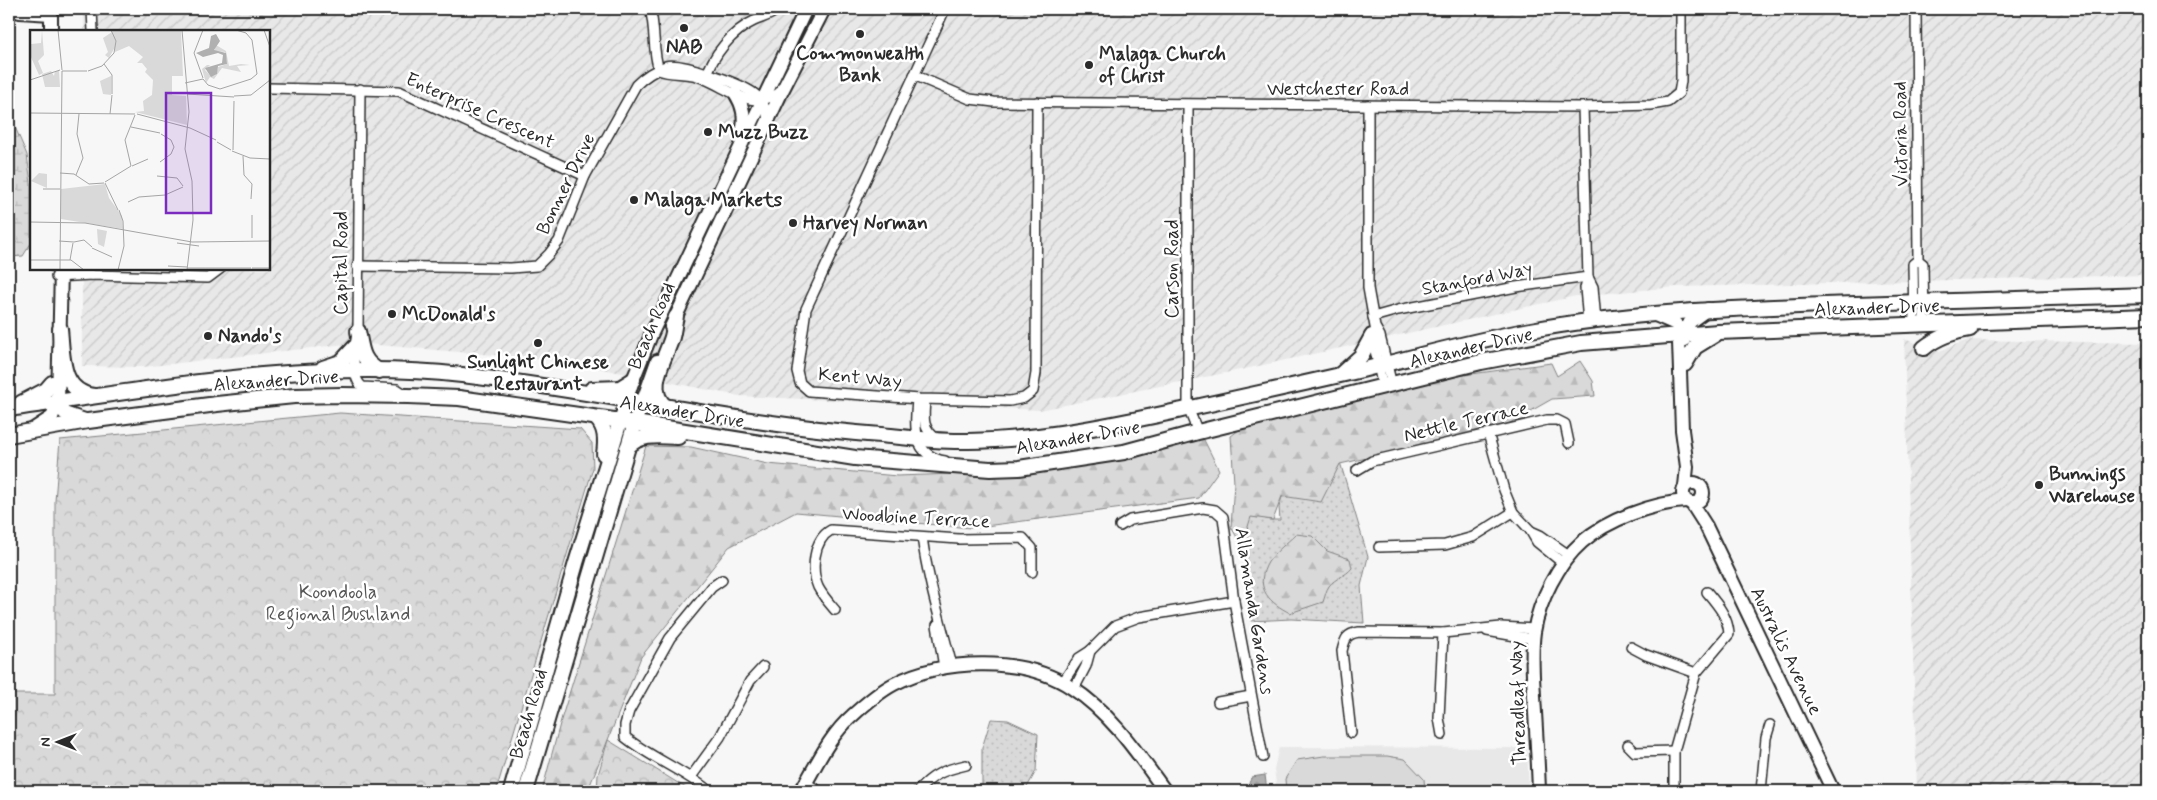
<svg xmlns="http://www.w3.org/2000/svg" width="2157" height="800" font-family="Mynerve,sans-serif">
<defs>
<pattern id="industrial-furrows" width="10" height="10" patternUnits="userSpaceOnUse" patternTransform="scale(1.25)"><rect width="10" height="10" fill="#e8e8e8"/><path d="M-1 1l2-2M0 10L10 0M9 11l2-2" fill="none" stroke="#c7c7c7"/></pattern>
<pattern id="grass-dots" width="8" height="8" patternUnits="userSpaceOnUse" patternTransform="scale(1.25)"><rect width="8" height="8" fill="#d9d9d9"/><path d="M2 2h.1M6 6h.1" fill="none" stroke="#bababa" stroke-width="1.8" stroke-linecap="round"/></pattern>
<pattern id="forest-firs" width="22" height="20" patternUnits="userSpaceOnUse" patternTransform="scale(1.25)"><rect width="22" height="20" fill="#d9d9d9"/><path d="M5 1l3.5 6h-7zM16 11l3.5 6h-7z" fill="#bababa"/></pattern>
<pattern id="wetland-marsh" width="20" height="14" patternUnits="userSpaceOnUse" patternTransform="scale(1.25)"><rect width="20" height="14" fill="#d9d9d9"/><path d="M1 5h8M5 5V1M11 12h8M15 12V8" fill="none" stroke="#bababa"/></pattern>
<pattern id="park-crowns" width="20" height="18" patternUnits="userSpaceOnUse" patternTransform="scale(1.25)"><rect width="20" height="18" fill="#d9d9d9"/><path d="M2 6a3 3 0 1 1 6 0M12 15a3 3 0 1 1 6 0" fill="none" stroke="#bababa"/></pattern>
<pattern id="water-ripples" width="26" height="14" patternUnits="userSpaceOnUse" patternTransform="scale(1.25)"><rect width="26" height="14" fill="#b0b0b0"/><path d="M2 4q2-2 4 0t4 0M15 11q2-2 4 0t4 0" fill="none" stroke="#8f8f8f"/></pattern>
</defs>
<rect width="100%" height="100%" fill="#f7f7f7"/>
<filter id="ink" filterUnits="userSpaceOnUse"><feTurbulence type="fractalNoise" baseFrequency=".02" numOctaves="2"/><feDisplacementMap in="SourceGraphic" scale="10" xChannelSelector="R" yChannelSelector="G"/><feConvolveMatrix kernelMatrix="1 2 1 2 8 2 1 2 1" color-interpolation-filters="sRGB"/></filter>
<g filter="url(#ink)">
<!-- built -->
<polygon fill="#e8e8e8" points="1279,747 1527,748 1529,791 1277,791 1274,769"/>
<!-- industrial -->
<g fill="url(#industrial-furrows)">
<polygon points="84,9 2148,9 2148,275 1676,287 1576,296 1240,370 1040,410 739,396 561,361 355,343 143,367 82,366 82,269 269,269 269,31 84,31"/>
<polygon points="1904,339 1939,351 1968,340 2148,343 2148,791 1917,791"/>
</g>
<!-- grass -->
<g fill="url(#grass-dots)" stroke="#828282">
<polygon points="1340,462 1368,557 1361,586 1364,623 1291,619 1251,621 1249,591 1235,508 1269,520 1280,520 1279,507 1282,497 1294,496"/>
<polygon points="991,719 1008,720 1038,734 1036,771 1025,791 982,791 982,748"/>
</g>
<!-- forest -->
<g fill="url(#forest-firs)" stroke="#828282">
<polygon points="1580,361 1593,381 1595,396 1552,399 1501,428 1340,464 1321,502 1282,496 1273,520 1251,517 1242,546 1231,527 1234,483 1231,436 1247,424 1450,377 1551,363 1557,376"/>
<polygon points="1203,438 1219,470 1199,498 970,528 796,512 729,547 641,657 590,785 592,791 542,791 561,720 646,446 691,447 768,464 897,476 1012,472"/>
<path d="M1296,534l16,2 15,15 23,8 2,9c-6,8 -17,10 -23,18 -3,4 -4,11 -6,16l-33,11c-20,-10 -35,-24 -24,-47 4,-10 22,-24 30,-32z"/>
</g>
<!-- wetland -->
<polygon fill="url(#wetland-marsh)" stroke="#828282" points="9,113 27,155 31,183 31,243 23,256 9,257"/>
<!-- park -->
<g fill="url(#park-crowns)" stroke="#828282">
<polygon points="340,413 580,429 592,443 593,468 496,791 9,791 9,694 55,694 55,501 60,440"/>
<polygon points="608,740 686,788 690,791 597,791 598,775"/>
</g>
<!-- garden -->
<polygon fill="#d9d9d9" stroke="#828282" points="1324,756 1387,756 1405,759 1424,779 1425,791 1286,791 1285,779 1297,760"/>
<!-- water -->
<polygon fill="url(#water-ripples)" stroke="#7b7b7b" points="1265,775 1267,791 1245,791 1252,777"/>
<g fill="none" stroke-linecap="round" stroke-linejoin="round">
<!-- street casing -->
<g stroke="#2b2b2b" stroke-width="12">
<g id="street">
<polyline points="92,9 93,31"/>
<path d="M650,9c6,20 2,41 9,61"/>
<polyline points="945,9 806,309 797,371 800,383 809,391 919,399 1010,401 1024,398 1033,391 1036,373 1037,102"/>
<polyline points="1916,9 1918,260 1923,264 1924,325"/>
<path d="M659,70c12,5 25,2 38,6 31,10 53,38 85,15"/>
<polyline points="914,75 970,99 994,102 1583,107 1651,105 1668,102 1679,93 1681,81 1681,9"/>
<path d="M706,78c6,-22 26,-47 48,-57 9,-4 16,-5 24,-12"/>
<polyline points="269,88 399,91 585,176"/>
<path d="M360,89l-2,242c-4,14 -8,48 5,56l34,2 6,4"/>
<polyline points="1188,105 1188,408 1198,432"/>
<polyline points="1368,105 1368,288 1375,327 1380,336 1392,385"/>
<path d="M357,266l154,2 26,-2 12,-12 10,-13 26,-65 51,-91c8,-8 19,-15 30,-19 14,-5 80,19 91,30 7,7 10,14 11,24"/>
<polyline points="56,270 79,270 92,275"/>
<polyline points="56,277 92,275 208,278 220,269"/>
<polyline points="1588,277 1593,287 1596,321"/>
<polyline points="1373,317 1398,310 1516,287 1588,277 1583,107"/>
<polyline points="1588,322 1585,288 1588,277"/>
<polyline points="1914,325 1913,264 1918,260"/>
<polyline points="1372,336 1383,388"/>
<path d="M917,399c-2,27 -6,56 28,62"/>
<path d="M925,400c-1,17 -4,28 12,39"/>
<polyline points="1488,433 1504,490 1513,512 1530,530 1537,542 1564,564"/>
<polyline points="1357,470 1372,461 1547,420 1557,420 1565,424 1569,443"/>
<polyline points="1120,526 1130,520 1203,508 1215,510 1223,517 1234,601 1263,757"/>
<polyline points="1531,531 1540,535 1570,556"/>
<path d="M922,537c6,44 19,86 30,129"/>
<polyline points="1379,547 1445,545 1473,537 1513,512"/>
<path d="M835,610c-6,-7 -13,-15 -17,-23 -7,-17 -5,-47 13,-57l128,9 64,-1 9,10v24"/>
<polyline points="937,625 944,667"/>
<polyline points="1487,631 1533,639"/>
<polyline points="1631,647 1646,655 1696,673"/>
<polyline points="1063,682 1079,658 1090,651 1115,626 1139,617 1234,601"/>
<polyline points="1074,689 1086,666 1090,651"/>
<polyline points="1218,702 1251,696"/>
<path d="M1351,733l-9,-82c3,-12 4,-17 17,-19l84,1 58,-6 34,2"/>
<polyline points="1442,735 1439,718 1443,633"/>
<polyline points="1628,745 1635,752 1674,751"/>
<polyline points="691,777 720,737 750,681 763,667"/>
<polyline points="806,783 819,791"/>
<path d="M709,791c-26,-21 -58,-33 -84,-54v-12l4,-14 41,-73 42,-51 10,-7"/>
<path d="M918,791c15,-17 26,-21 48,-26"/>
<path d="M1674,791v-40l22,-78 33,-39c-1,-17 -11,-29 -22,-42"/>
<polyline points="1761,791 1766,738 1770,725"/>
</g>
</g>
<!-- secondary casing -->
<g stroke="#2b2b2b" stroke-width="16">
<g id="secondary">
<polyline points="9,9 20,12 51,14"/>
<polyline points="51,9 51,31"/>
<path d="M735,93c8,12 11,25 7,39"/>
<polyline points="1655,315 1676,324 1684,340"/>
<polyline points="671,327 782,91 824,9"/>
<polyline points="56,398 64,413 88,421"/>
<polyline points="620,421 633,380 651,335 806,9"/>
<polyline points="635,423 657,361"/>
<polyline points="32,430 52,417 58,403 61,269"/>
<circle cx="1693" cy="493" r="10"/>
<polyline points="1685,486 1687,467 1682,430 1679,342 1690,322 1708,309"/>
<polyline points="1692,504 1706,526 1833,791"/>
<path d="M801,791c15,-25 28,-55 51,-75 12,-11 27,-24 42,-32 50,-26 130,-28 178,4 39,25 66,66 93,103"/>
<path d="M1539,791c-1,-31 -3,-63 -5,-95 -1,-21 -3,-43 0,-64 5,-31 24,-69 48,-90 25,-22 71,-39 104,-41"/>
</g>
</g>
<!-- primary casing -->
<g stroke="#2b2b2b" stroke-width="18">
<g id="primary">
<path d="M60,329c3,27 0,63 34,67"/>
<path d="M358,331c4,19 3,29 21,40"/>
<path d="M1924,348c12,-10 30,-17 46,-19"/>
<polyline points="1685,364 1695,347 1716,334"/>
<polyline points="323,368 341,362 355,347"/>
<polyline points="1341,374 1361,356 1372,336"/>
<polyline points="592,389 620,388 633,380"/>
<polyline points="21,403 46,390 52,383"/>
<path d="M666,407c-22,-18 0,-49 6,-70 2,-7 2,-14 4,-20"/>
<path d="M9,409c148,-21 303,-51 453,-34 140,16 278,50 419,60 29,3 58,7 87,6 73,-1 143,-16 214,-31 60,-13 120,-26 180,-40 56,-14 112,-30 169,-40 96,-18 194,-21 292,-25 108,-4 217,-6 325,-10"/>
<path d="M596,418c10,10 10,22 8,36"/>
<polyline points="9,435 88,421 217,404 294,396 342,395 408,396 459,398 635,423 855,458 990,469 1019,468 1124,452 1198,432 1481,362 1581,343 1718,332 2148,316"/>
<path d="M627,448c12,-15 33,-12 51,-11"/>
<polyline points="511,791 576,563 620,421"/>
<polyline points="526,791 635,423"/>
</g>
</g>
<!-- street -->
<use href="#street" stroke="#fff" stroke-width="9"/>
<!-- secondary -->
<use href="#secondary" stroke="#fff" stroke-width="12"/>
<!-- primary -->
<use href="#primary" stroke="#fff" stroke-width="14"/>
</g>
</g>
<!-- markers -->
<g fill="#2b2b2b" stroke="#fff" stroke-width="2">
<circle cx="684" cy="28" r="5"/>
<circle cx="860" cy="34" r="5"/>
<circle cx="1089" cy="65" r="5"/>
<circle cx="708" cy="132" r="5"/>
<circle cx="634" cy="200" r="5"/>
<circle cx="793" cy="223" r="5"/>
<circle cx="392" cy="314" r="5"/>
<circle cx="208" cy="336" r="5"/>
<circle cx="538" cy="343" r="5"/>
<circle cx="2039" cy="485" r="5"/>
</g>
<g text-anchor="middle" dominant-baseline="central" stroke-width="5" stroke-linejoin="round" paint-order="stroke">
<!-- poi labels -->
<g font-size="19" font-weight="bold" fill="#2b2b2b" stroke="#fff" text-anchor="start">
<text x="684" y="47" text-anchor="middle">NAB</text>
<text x="860" y="53" text-anchor="middle">Commonwealth<tspan x="860" dy="22">Bank</tspan></text>
<text x="1099" y="54">Malaga Church<tspan x="1099" dy="22">of Christ</tspan></text>
<text x="718" y="132">Muzz Buzz</text>
<text x="644" y="200">Malaga Markets</text>
<text x="803" y="223">Harvey Norman</text>
<text x="402" y="314">McDonald's</text>
<text x="218" y="336">Nando's</text>
<text x="538" y="362" text-anchor="middle">Sunlight Chinese<tspan x="538" dy="22">Restaurant</tspan></text>
<text x="2049" y="474">Bunnings<tspan x="2049" dy="22">Warehouse</tspan></text>
</g>
<!-- street labels -->
<g font-size="19" fill="#2b2b2b" stroke="#fff">
<text x="1338" y="89">Westchester Road</text>
<text transform="translate(480 111) rotate(24)">Enterprise Crescent</text>
<text transform="translate(1901 134) rotate(-91)">Victoria Road</text>
<text transform="translate(566 184) rotate(-64)">Bonner Drive</text>
<text transform="translate(341 263) rotate(-90)">Capital Road</text>
<text transform="translate(1172 269) rotate(-90)">Carson Road</text>
<text transform="translate(1477 279) rotate(-11)">Stanford Way</text>
<text transform="translate(1877 308) rotate(-2)">Alexander Drive</text>
<text transform="translate(652 326) rotate(-67)">Beach Road</text>
<text transform="translate(1471 348) rotate(-13)">Alexander Drive</text>
<text transform="translate(860 378) rotate(5)">Kent Way</text>
<text transform="translate(276 381) rotate(-4)">Alexander Drive</text>
<text transform="translate(682 412) rotate(9)">Alexander Drive</text>
<text transform="translate(1466 422) rotate(-13)">Nettle Terrace</text>
<text transform="translate(1078 438) rotate(-10)">Alexander Drive</text>
<text transform="translate(916 518) rotate(3)">Woodbine Terrace</text>
<text transform="translate(1254 611) rotate(81)">Allamanda Gardens</text>
<text transform="translate(1786 651) rotate(64)">Australis Avenue</text>
<text transform="translate(1518 703) rotate(-92)">Threadleaf Way</text>
<text transform="translate(529 714) rotate(-74)">Beach Road</text>
</g>
<!-- park labels -->
<g font-size="19" fill="#565656" stroke="#fff">
<text x="338" y="592">Koondoola<tspan x="338" dy="22">Regional Bushland</tspan></text>
</g>
</g>
<!-- overview -->
<g transform="translate(30 30)">
<rect width="240" height="240" fill="#f7f7f7"/>
<path d="M21,41l3,5 1,-5h4l1,16h-15l-3,-13zM75,154l4,14 13,18 1,13 -62,-10v-30z" fill="#d9d9d9"/>
<path d="M12,0l2,25 -6,6 5,12 -4,2 -9,-20 1,-11 10,-1zM82,0h69l2,46h-11v19l14,1 1,29 -52,-13 9,-1 -1,-10 9,-6 1,-15 -8,-8 2,-3 -5,-6h-5l6,-6 -14,-11 -14,6zM82,2l3,15 -6,11 -4,-3 3,-3 -5,-14zM186,15l10,6 3,15 12,-2 9,1 -13,1 4,6 -19,-4 -8,11 -4,-2 -4,6 -4,-14 5,-4h3l-5,5 6,6 5,-1 2,-8 9,-3 -2,-12 -11,-1zM81,46v19l-8,-1 -3,-13zM9,143l8,1v14l-16,-7zM67,199l10,2 -3,16 -6,-3z" fill="#d9d9d9"/>
<path d="M186,4l4,7 -6,9 12,3 1,11 -9,2 -1,8 -6,3 -6,-9 17,-5 1,-8 -5,-2 -15,4 -7,-4 13,-5 2,-12z" fill="#b0b0b0"/>
<path fill="none" stroke="#a5a5a5" stroke-width="1" d="M28,0l4,40M152,0l7,82 -4,37 7,32 1,39 -6,50M234,0l6,17M74,34l8,11v19M32,41h25M58,41l14,-5 12,-13 2,-12 -5,-11M173,48l-9,-25 9,-23M173,49l5,6 12,4 31,-10 6,-5 -5,-34 -6,-7 -10,-3M0,50l30,-10M155,53l18,-4M157,64l47,3M204,66l17,-1 19,-15M0,83l105,1M80,84l2,-19M107,84l53,14 26,12M101,97l29,6M187,112l14,8M203,120l1,-49M202,121l18,7 20,1M213,126l1,19 8,9 -1,15M130,132l11,-8 3,-7 -3,-7 -10,-6M101,136l-6,-26 10,-25M102,136l16,-7M30,143l14,1 15,10 15,-1M46,145l7,-17 -6,-24 2,-20M127,146l20,2 6,8M75,152l26,-16M75,153l13,27M13,159h17M98,172l11,-5 26,-2 18,-8M0,192l55,1 107,19 78,-1M222,208v-23M29,211l15,1M44,212l10,-2 8,7M147,213l22,3M62,218l20,9M0,230h41l13,10M40,230l3,-17M138,236l19,1M157,238h64M222,238h18M30,240l2,-199M88,240l6,-24 -1,-25 -4,-11"/>
<path fill="#7b2cbf" fill-opacity="0.15" stroke="#7b2cbf" stroke-width="2.5" d="M136,63h45v120h-45z"/>
<rect width="240" height="240" fill="none" stroke="#2b2b2b" stroke-width="2.5"/>
</g>
<!-- margin -->
<rect width="2157" height="800" fill="none" stroke="#fff" stroke-width="30"/>
<rect x="15" y="15" width="2127" height="770" fill="none" stroke="#2b2b2b" stroke-width="2" filter="url(#ink)"/>
<!-- north arrow -->
<g transform="translate(58 742) rotate(270)" stroke="#ffffff" stroke-width="4" paint-order="stroke">
<path d="M0-4L9 19L0 12L-9 19Z" fill="#2b2b2b"/>
<text y="-8" font-size="14" font-weight="bold" text-anchor="middle" fill="#2b2b2b">N</text>
</g>
</svg>
